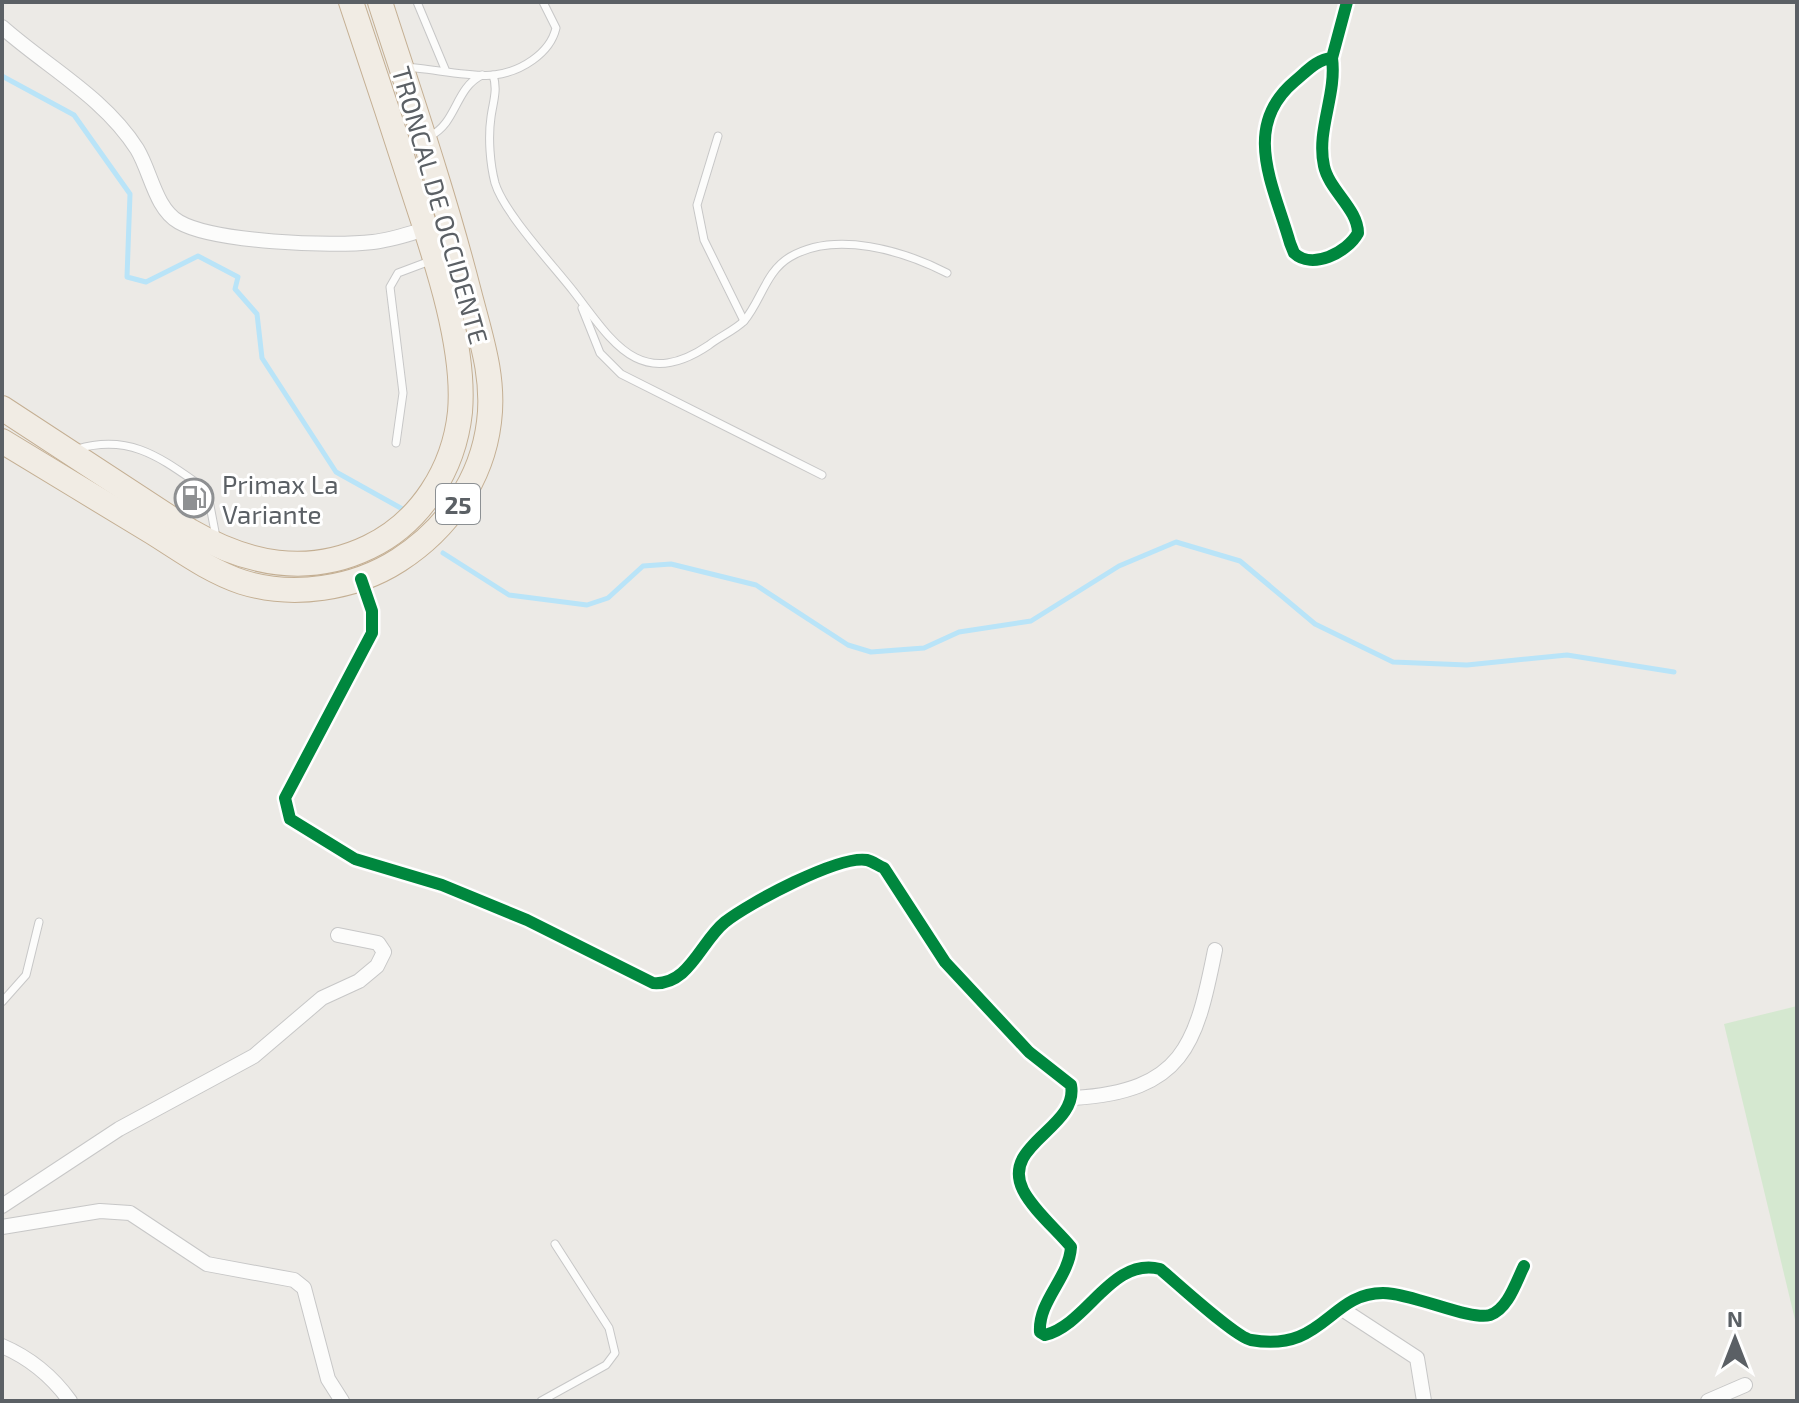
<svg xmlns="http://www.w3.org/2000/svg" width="1799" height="1403" font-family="'Exo 2',sans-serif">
<rect width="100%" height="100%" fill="#eceae6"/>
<!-- green -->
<polygon fill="#d5e8d0" points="1797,1006 1797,1328 1724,1024"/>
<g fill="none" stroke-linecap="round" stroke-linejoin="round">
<!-- stream -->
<g stroke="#b9e4f8" stroke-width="5">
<polyline points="2,76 74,115 130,194 127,277 146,282 198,256 238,277 235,289 257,314 262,358 336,472 406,511"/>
<polyline points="443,553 509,595 587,605 608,598 643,566 671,564 756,585 848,645 871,652 924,648 959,632 1031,621 1119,566 1176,542 1240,561 1315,624 1393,662 1467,665 1567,655 1674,672"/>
</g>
<!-- service casing -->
<g stroke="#c7c7c7" stroke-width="9">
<g id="service">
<polyline points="417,2 445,69"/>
<path d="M404,67c25,1 68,11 90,8 26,-3 56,-21 62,-47l-13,-26"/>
<path d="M493,75c5,15 0,27 -2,42 -3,20 -1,47 4,66 9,30 58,82 79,109 38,49 66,100 135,53 10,-8 26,-15 35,-24 17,-20 22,-50 46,-64 46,-27 114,-6 157,16"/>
<path d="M430,136c27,-13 25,-48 52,-61"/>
<polyline points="718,136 697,205 704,240 744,321"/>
<polyline points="582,308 600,353 621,374 822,475"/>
<polyline points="396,443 403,393 390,287 398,273 430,261"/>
<path d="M77,449c56,-16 86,11 130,41l9,47"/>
<polyline points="2,1002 26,975 39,922"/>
<polyline points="541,1401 606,1365 615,1353 609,1328 555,1244"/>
</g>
</g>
<!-- minor casing -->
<g stroke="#c7c7c7" stroke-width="16">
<g id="minor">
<path d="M2,27c45,40 102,70 135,122 14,23 18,59 42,73 35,20 152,25 194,20 18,-2 35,-8 53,-13"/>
<path d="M1332,58c5,37 -16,72 -8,108 5,24 34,43 34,67 -11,20 -46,37 -64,20l-4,-10c-16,-57 -50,-116 5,-162 11,-9 22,-22 37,-23l15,-56"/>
<path d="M361,579l11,32v22l-87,165 5,21 65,40 87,26 85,35 126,63c36,3 48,-42 72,-61 24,-19 114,-67 142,-62 5,1 12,6 17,8l61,94 84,90 42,33c8,43 -71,59 -48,105 10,20 34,40 48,57 -2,31 -33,54 -31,85l5,3c43,-11 66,-78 115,-66 16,13 75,68 91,71 73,13 78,-47 132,-47 29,0 87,28 107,22 18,-6 26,-33 34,-49"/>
<path d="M1074,1098c109,-7 122,-52 141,-148"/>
<polyline points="2,1206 119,1129 254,1056 322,998 359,981 377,966 384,952 378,943 338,935"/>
<polyline points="2,1227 100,1211 130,1213 207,1264 294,1280 304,1288 328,1379 342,1401"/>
<polyline points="1342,1309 1417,1358 1424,1401"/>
<path d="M2,1346c28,12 50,30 68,55"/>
<polyline points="1708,1401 1745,1385"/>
</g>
</g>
<!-- trunk casing -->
<g stroke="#c4af93" stroke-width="26">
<g id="trunk">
<path d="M2,408l188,123c57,33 117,46 179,16 52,-25 85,-78 91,-135 6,-68 -27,-161 -48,-225 -20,-62 -40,-123 -61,-185"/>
<path d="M2,441c50,30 100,61 150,91 29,18 57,39 90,50 51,16 112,7 157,-22 48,-31 83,-80 90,-138 6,-45 -9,-87 -20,-130 -25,-98 -58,-194 -89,-290"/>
</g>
</g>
<!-- service -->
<use href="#service" stroke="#fcfcfb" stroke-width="7"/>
<!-- minor -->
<use href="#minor" stroke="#fcfcfb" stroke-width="14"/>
<!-- trunk -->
<use href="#trunk" stroke="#f1ece4" stroke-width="24"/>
<!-- cycleway casing -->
<g stroke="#fff" stroke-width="17">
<g id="cycleway">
<path d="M1332,58c5,37 -16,72 -8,108 5,24 34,43 34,67 -11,20 -46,37 -64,20l-4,-10c-16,-57 -50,-116 5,-162 11,-9 22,-22 37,-23l15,-56"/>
<path d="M361,579l11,32v22l-87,165 5,21 65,40 87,26 85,35 126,63c36,3 48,-42 72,-61 24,-19 114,-67 142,-62 5,1 12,6 17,8l61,94 84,90 42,33c8,43 -71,59 -48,105 10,20 34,40 48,57 -2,31 -33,54 -31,85l5,3c43,-11 66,-78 115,-66 16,13 75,68 91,71 73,13 78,-47 132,-47 29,0 87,28 107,22 18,-6 26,-33 34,-49"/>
</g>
</g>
<!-- cycleway -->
<use href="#cycleway" stroke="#00873e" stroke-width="12"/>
</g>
<!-- icons -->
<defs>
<g id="fuel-ring" transform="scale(2)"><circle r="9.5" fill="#fff" stroke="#8e9092" stroke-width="1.5"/><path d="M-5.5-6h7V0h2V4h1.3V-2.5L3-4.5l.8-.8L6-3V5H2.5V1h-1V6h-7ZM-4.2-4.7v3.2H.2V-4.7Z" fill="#8e9092"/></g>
</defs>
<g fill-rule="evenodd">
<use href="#fuel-ring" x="194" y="498"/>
</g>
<g text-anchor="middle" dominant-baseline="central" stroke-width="6" stroke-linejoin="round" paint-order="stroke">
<!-- shield labels -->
<rect fill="#fff" stroke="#8c9093" stroke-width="2" x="436" y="484" width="44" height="40" rx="6"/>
<g font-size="24" font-weight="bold" fill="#5b6065">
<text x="458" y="504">25</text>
</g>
<!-- street labels -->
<g font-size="26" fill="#5b6065" stroke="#fff">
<text transform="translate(441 205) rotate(74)">TRONCAL DE OCCIDENTE</text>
</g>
<!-- poi labels -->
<g font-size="26" fill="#5b6065" stroke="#fff" text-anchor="start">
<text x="222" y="483">Primax La<tspan x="222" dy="30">Variante</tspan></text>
</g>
</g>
<!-- border -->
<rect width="1799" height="1403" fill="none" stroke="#5b6065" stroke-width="8"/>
<!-- north arrow -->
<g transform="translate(1735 1339)" stroke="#ffffff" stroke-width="6" paint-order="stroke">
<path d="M0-6L14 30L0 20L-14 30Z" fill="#5b6065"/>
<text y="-12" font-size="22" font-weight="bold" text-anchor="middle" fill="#5b6065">N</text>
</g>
</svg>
